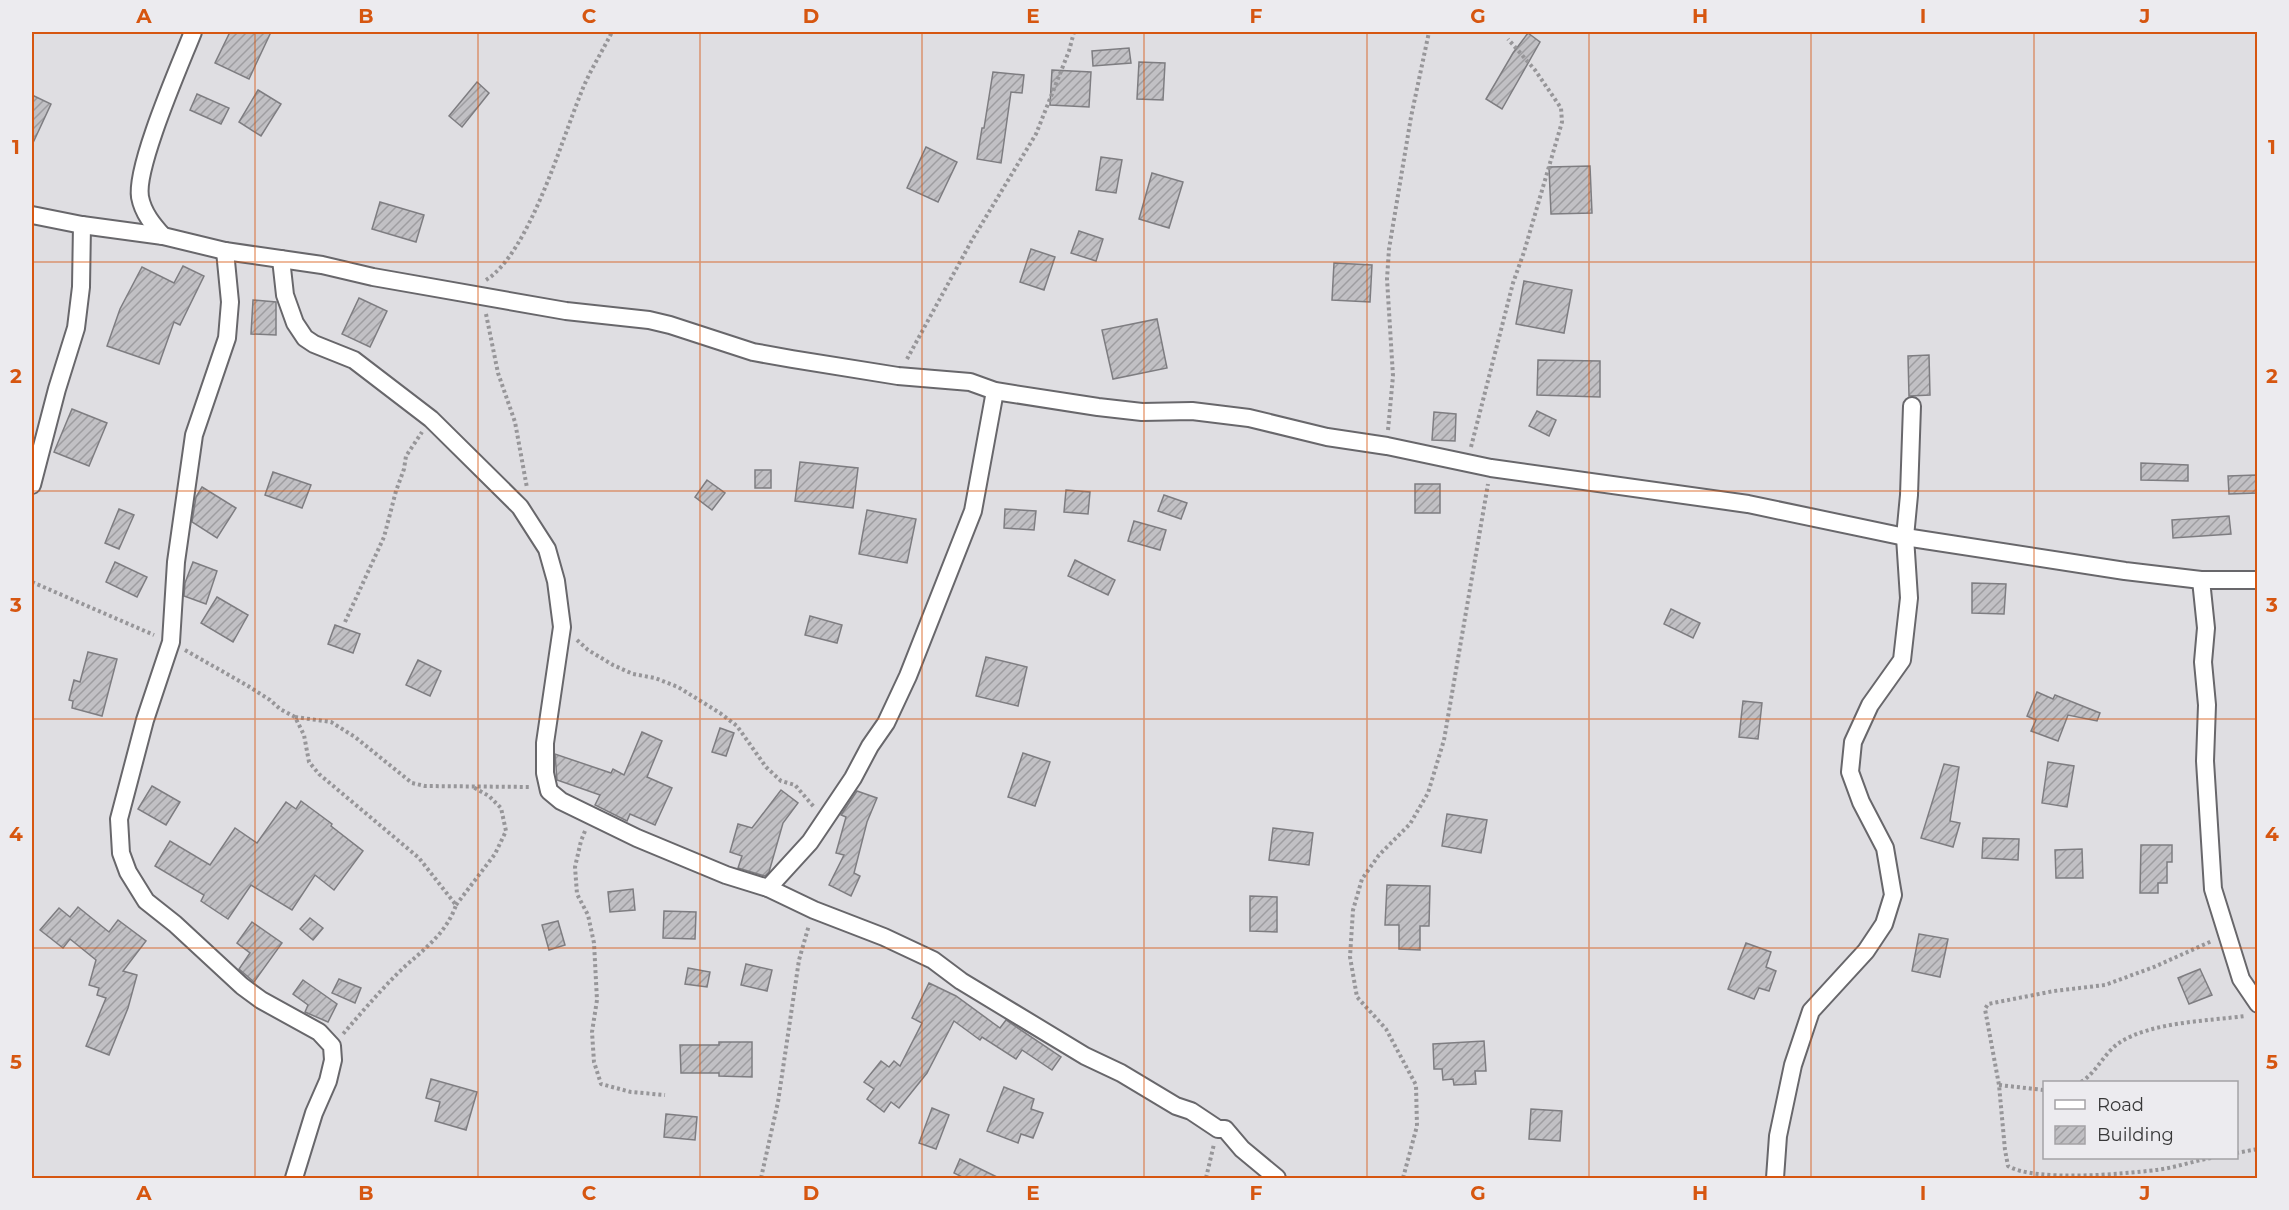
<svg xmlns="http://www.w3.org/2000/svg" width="2289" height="1210" font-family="Montserrat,sans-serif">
<defs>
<pattern id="building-hatch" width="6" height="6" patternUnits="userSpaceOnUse" patternTransform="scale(1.5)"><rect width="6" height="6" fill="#c1c0c4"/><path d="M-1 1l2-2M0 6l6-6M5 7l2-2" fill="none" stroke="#9e9da0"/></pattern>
</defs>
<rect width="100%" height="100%" fill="#dfdee2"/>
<!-- building -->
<g fill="url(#building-hatch)" stroke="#7e7d81" stroke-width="1.5">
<polygon points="230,32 271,32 249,79 215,63"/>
<polygon points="1528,33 1540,42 1502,109 1486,99 1513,53"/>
<polygon points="1129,48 1131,63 1093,66 1092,51"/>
<polygon points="1139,62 1165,63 1163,100 1137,99"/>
<polygon points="1052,70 1091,72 1089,107 1050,105"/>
<polygon points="993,72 1024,75 1022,93 1011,92 1001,163 977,159 982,128 984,128"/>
<polygon points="477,82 489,93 462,127 449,116"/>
<polygon points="258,90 281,104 261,136 239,122"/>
<polygon points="197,94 229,108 221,124 190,110"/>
<polygon points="32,95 51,104 32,145"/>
<polygon points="926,147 957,162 938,202 907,188"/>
<polygon points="1101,157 1122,160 1116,193 1096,190"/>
<polygon points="1590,166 1592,213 1551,214 1549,167"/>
<polygon points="1152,173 1183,182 1169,228 1139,219"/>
<polygon points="380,202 424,215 416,242 372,229"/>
<polygon points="1079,231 1103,239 1096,261 1071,253"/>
<polygon points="1031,249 1055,257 1044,290 1020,282"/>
<polygon points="1334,263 1372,265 1370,302 1332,300"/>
<polygon points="183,266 204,276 180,325 174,322 159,364 107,346 120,309 142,267 174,283"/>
<polygon points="1524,281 1572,290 1564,333 1516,324"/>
<polygon points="359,298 387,311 370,347 342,334"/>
<polygon points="253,300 276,302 276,335 251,334"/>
<polygon points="1157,319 1167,368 1113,379 1102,330"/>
<polygon points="1929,355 1930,395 1909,396 1908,356"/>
<polygon points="1538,360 1600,361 1600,397 1537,395"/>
<polygon points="72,409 107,423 89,466 54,452"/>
<polygon points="1537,411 1556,420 1549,436 1529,426"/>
<polygon points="1434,412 1456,414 1455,441 1432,440"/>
<polygon points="800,462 858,468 853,508 795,501"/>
<polygon points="2141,463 2188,465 2188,481 2141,480"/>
<rect x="755" y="470" width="16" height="18"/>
<polygon points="273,472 311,485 302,508 265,495"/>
<polygon points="2256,475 2257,493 2229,494 2228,476"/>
<polygon points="707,480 725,493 712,510 695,497"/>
<rect x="1415" y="484" width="25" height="29"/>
<polygon points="202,487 236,508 217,538 192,522 196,497"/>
<polygon points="1066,490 1090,492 1088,514 1064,512"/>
<polygon points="1164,495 1187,503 1181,519 1158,511"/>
<polygon points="119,509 134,515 119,549 105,543"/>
<polygon points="1005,509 1036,511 1034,530 1004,528"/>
<polygon points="867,510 916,519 907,563 859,554"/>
<polygon points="2229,516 2231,534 2173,538 2172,520"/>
<polygon points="1134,521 1166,530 1160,550 1128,541"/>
<polygon points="1075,560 1115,580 1108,595 1068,576"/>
<polygon points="115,562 147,577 137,597 106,582"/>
<polygon points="193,562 217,571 206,604 184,596 185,583"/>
<polygon points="1972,583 2006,584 2004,614 1972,613"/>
<polygon points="217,597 248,615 233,642 201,623"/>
<polygon points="1671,609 1700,623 1693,638 1664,624"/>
<polygon points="810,616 842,625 837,643 805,635"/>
<polygon points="335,625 360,634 353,653 328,644"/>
<polygon points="88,652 117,659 102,716 72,708 73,701 69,700 74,680 80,682"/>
<polygon points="986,657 1027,667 1018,706 976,696"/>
<polygon points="418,660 441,671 430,696 406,685"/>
<polygon points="2037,692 2053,699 2055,695 2100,713 2097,721 2068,715 2058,741 2031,731 2036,720 2027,716"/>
<polygon points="1743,701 1762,703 1758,739 1739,737"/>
<polygon points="720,728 734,733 726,756 712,752"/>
<polygon points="642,732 662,741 647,777 672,788 655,825 630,814 627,821 595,805 600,795 557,780 555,754 611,773 613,769 624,775"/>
<polygon points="1023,753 1050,762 1035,806 1008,797"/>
<polygon points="2048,762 2074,766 2067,807 2042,803"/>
<polygon points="1944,764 1959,767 1950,821 1960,823 1953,847 1921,838"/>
<polygon points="152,786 180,802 166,825 138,809"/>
<polygon points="781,790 798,803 783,823 769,872 765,876 738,868 742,856 730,852 738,824 752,828"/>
<polygon points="857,791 877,798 867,822 854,873 860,876 851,896 829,885 844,855 836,853 846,817 841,815"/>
<polygon points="301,801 332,824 331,826 363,851 334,890 315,875 292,910 251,885 228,919 201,901 204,895 155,866 170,841 210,865 235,828 257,843 286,802 296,809"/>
<polygon points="1447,814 1487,820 1481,853 1442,846"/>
<polygon points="1273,828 1313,833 1309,865 1269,860"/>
<polygon points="1983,838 2019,839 2018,860 1982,858"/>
<polygon points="2141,845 2172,845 2172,862 2167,862 2167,883 2158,883 2158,893 2140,893"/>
<polygon points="2082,849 2083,878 2056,878 2055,850"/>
<polygon points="1387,885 1430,886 1429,926 1420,926 1420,950 1399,949 1399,925 1385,925"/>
<polygon points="633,889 635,910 610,912 608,892"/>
<polygon points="1250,896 1277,897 1277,932 1250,931"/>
<polygon points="78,907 109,932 118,920 146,941 123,971 137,975 128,1008 109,1055 86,1046 106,998 97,995 99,988 89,985 96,960 70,939 63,948 40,930 59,908 70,917"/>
<polygon points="664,911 696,912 695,939 663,938"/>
<polygon points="310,918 323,928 313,940 300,929"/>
<polygon points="558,921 565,945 549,950 542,925"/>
<polygon points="252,922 282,943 254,982 239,969 250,953 237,943"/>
<polygon points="1919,934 1948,939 1940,977 1912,971"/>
<polygon points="1746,943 1771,952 1766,967 1776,971 1769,991 1759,988 1754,999 1728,989"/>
<polygon points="746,964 772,970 767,991 741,985"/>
<polygon points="688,968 710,972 707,987 685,984"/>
<polygon points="2200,969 2212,995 2189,1004 2178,978"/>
<polygon points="339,979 361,988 355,1003 332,993"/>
<polygon points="303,980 337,1004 328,1022 305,1012 308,1005 293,994"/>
<polygon points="929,983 956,996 1000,1028 1006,1020 1061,1057 1052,1070 1022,1050 1016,1059 982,1037 980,1040 954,1021 927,1073 899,1108 891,1102 884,1112 867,1099 874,1089 864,1082 881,1061 889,1067 894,1061 900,1066 922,1023 912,1018"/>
<polygon points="1484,1041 1486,1071 1475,1071 1476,1084 1454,1085 1453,1079 1443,1080 1442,1069 1434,1069 1433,1044"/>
<polygon points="719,1042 752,1042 752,1077 719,1076 719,1073 681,1073 680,1045 719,1045"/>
<polygon points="431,1079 477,1092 466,1130 435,1121 440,1102 426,1098"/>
<polygon points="1004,1087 1034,1099 1031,1109 1043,1113 1033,1138 1021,1134 1018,1143 987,1131"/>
<polygon points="932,1108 949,1115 936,1149 919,1143"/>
<polygon points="1531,1109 1562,1111 1560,1141 1529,1139"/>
<polygon points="666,1114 697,1117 695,1140 664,1137"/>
<polygon points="960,1159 1001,1179 966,1179 954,1173"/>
</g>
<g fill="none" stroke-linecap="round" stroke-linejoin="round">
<!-- minor casing -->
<g stroke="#68676b" stroke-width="20">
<g id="minor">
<polyline points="32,215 82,225 163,236 225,251 322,265 373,277 566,311 649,320 670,325 753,352 792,359 898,376 970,382 995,391 1098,407 1142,412 1192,411 1249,418 1327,437 1387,446 1491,468 1748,504 1905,537 2125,571 2201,580 2258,580"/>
<path d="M163,236c-10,-11 -20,-23 -23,-39 -5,-30 40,-132 53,-165"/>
<polyline points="225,251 230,302 227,338 194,435 176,562 171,642 145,720 119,819 121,853 128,872 146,901 175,924 242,986 261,1000 319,1032 332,1046 333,1060 328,1081 314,1113 294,1178"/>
<polyline points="281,259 285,295 295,323 305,338 314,344 354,360 431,419 520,507 547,549 556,581 562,627 545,743 545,773 549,791 561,801 637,838 726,875 768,888 814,910 884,937 933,960 961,981 1085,1056 1121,1073 1176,1106 1191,1111 1218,1129 1225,1129 1242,1149 1277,1178"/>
<polyline points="32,485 57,389 76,328 81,287 82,225"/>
<polyline points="2201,580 2206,628 2203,662 2207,705 2205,761 2213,889 2241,979 2258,1004"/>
<polyline points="768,888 810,842 853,778 870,746 886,723 908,676 973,511 995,391"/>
<polyline points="1775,1178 1778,1136 1793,1065 1811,1011 1866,951 1884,924 1893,895 1885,848 1861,802 1850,772 1853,742 1870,705 1902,660 1909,598 1905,537 1909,495 1912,406"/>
</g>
</g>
<!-- path -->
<g stroke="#979699" stroke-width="4" stroke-dasharray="3 3" stroke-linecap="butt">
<path d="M486,280c43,-27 75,-138 95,-187 8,-21 21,-41 31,-61"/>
<polyline points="486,314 498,373 515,422 527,488"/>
<polyline points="907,359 972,240 1036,134 1069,51 1074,32"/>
<polyline points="1388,430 1393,376 1387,279 1389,249 1411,117 1429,32"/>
<polyline points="1471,447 1513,283 1524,252 1562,122 1561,108 1535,70 1508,39"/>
<polyline points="32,582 154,635"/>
<polyline points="345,622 384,537 396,491 404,469 406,456 422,432"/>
<polyline points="577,640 588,650 613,665 633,674 655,678 678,687 720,713 737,726 766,767 781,781 795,785 814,807"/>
<path d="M185,650l63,36 22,14 10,9 15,8 9,18 5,27 10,12 100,84 37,47c-10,30 -35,46 -57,67 -20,20 -38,41 -56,62"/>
<polyline points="295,717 331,722 355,737 412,783 425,786 531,787"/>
<polyline points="585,831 581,841 575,867 577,894 588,915 594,943 597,1000 592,1032 594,1062 601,1084 631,1092 665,1095"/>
<polyline points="456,905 495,854 506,831 501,808 489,796 473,787"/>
<path d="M2081,1082c16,-10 23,-29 38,-39 31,-21 89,-22 126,-27"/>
<polyline points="1999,1085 2044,1090"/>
<polyline points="2236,1153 2258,1149"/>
<path d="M2211,1158c-18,3 -37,10 -55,12 -33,4 -121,12 -148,-4l-3,-16 -6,-65 -14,-76 3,-5 66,-13 51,-6 49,-18 58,-26"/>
<polyline points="761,1178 778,1102 799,960 809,925"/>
<polyline points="1206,1178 1214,1144"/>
<polyline points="1403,1178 1417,1126 1416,1085 1386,1029 1357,997 1350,957 1353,910 1362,879 1379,855 1410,824 1428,793 1444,740 1488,484"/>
</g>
<!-- minor -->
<use href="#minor" stroke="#fff" stroke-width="16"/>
</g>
<!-- grid -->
<path fill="none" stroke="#d65610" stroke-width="1.5" stroke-opacity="0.55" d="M255,32v1146M478,32v1146M700,32v1146M922,32v1146M1144,32v1146M1367,32v1146M1589,32v1146M1811,32v1146M2034,32v1146M32,262h2226M32,491h2226M32,719h2226M32,948h2226"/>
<!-- border -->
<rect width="2289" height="1210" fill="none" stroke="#ecebef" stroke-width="66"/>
<!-- legend -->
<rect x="2043" y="1081" width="195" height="78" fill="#ecebef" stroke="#a4a3a6" stroke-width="1.5"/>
<rect x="2055" y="1100" width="30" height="9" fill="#ffffff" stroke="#a4a3a6" stroke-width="1.5"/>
<text x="2097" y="1111" font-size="18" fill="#383839">Road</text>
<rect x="2055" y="1126" width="30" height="18" fill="url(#building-hatch)" stroke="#a4a3a6" stroke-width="1.5"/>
<text x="2097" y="1141" font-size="18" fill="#383839">Building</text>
<rect x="33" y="33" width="2223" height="1144" fill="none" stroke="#d65610" stroke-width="2"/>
<g font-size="20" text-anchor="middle" font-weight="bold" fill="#d65610">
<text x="144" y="23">A</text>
<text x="366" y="23">B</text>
<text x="589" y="23">C</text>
<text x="811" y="23">D</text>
<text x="1033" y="23">E</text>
<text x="1256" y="23">F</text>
<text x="1478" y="23">G</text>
<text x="1700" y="23">H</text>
<text x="1923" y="23">I</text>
<text x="2145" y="23">J</text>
<text x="16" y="154">1</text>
<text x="2272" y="154">1</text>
<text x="16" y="383">2</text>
<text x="2272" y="383">2</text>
<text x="16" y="612">3</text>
<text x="2272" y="612">3</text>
<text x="16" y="841">4</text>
<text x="2272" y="841">4</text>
<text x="16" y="1069">5</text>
<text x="2272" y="1069">5</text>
<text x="144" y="1200">A</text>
<text x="366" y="1200">B</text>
<text x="589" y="1200">C</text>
<text x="811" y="1200">D</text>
<text x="1033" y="1200">E</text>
<text x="1256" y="1200">F</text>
<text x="1478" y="1200">G</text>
<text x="1700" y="1200">H</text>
<text x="1923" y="1200">I</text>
<text x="2145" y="1200">J</text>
</g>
</svg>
